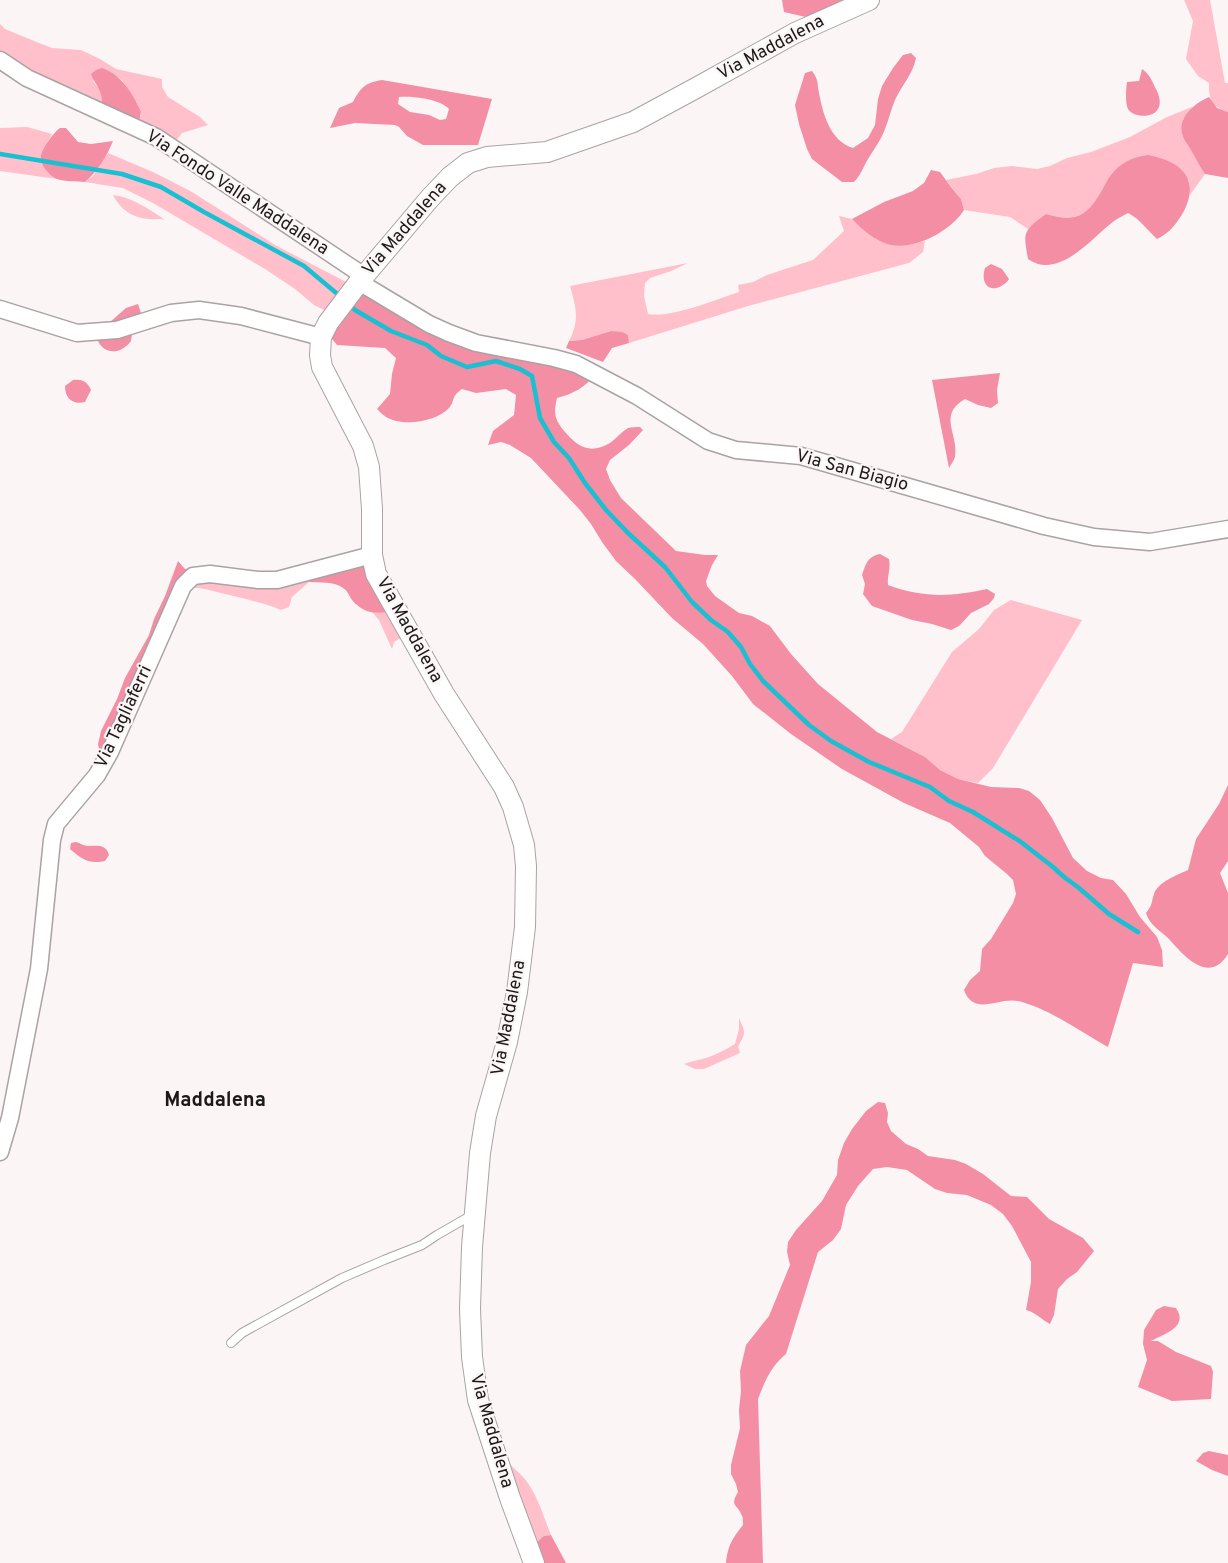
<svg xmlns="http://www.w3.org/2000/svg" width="1228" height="1563" font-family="Overpass,sans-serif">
<rect width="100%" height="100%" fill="#fbf5f6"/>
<!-- green -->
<g fill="#ffbfcb">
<path d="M1184,0h26l15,83h3v29c-17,-6 -19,-12 -19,-29l-11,-7 -12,-17 7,-38z"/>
<polygon points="0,24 5,29 39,43 52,48 81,50 100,59 116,69 162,79 162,87 168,97 200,117 208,125 182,133 176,141 139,122 141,114 138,105 122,80 108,71 93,81 102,93 102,103 28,72 0,55"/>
<path d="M1192,107l-9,13c6,20 10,37 22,54l-15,21 -1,-15 -89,15c-3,4 -6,10 -9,13 -12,13 -30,10 -45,6l-18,15 -18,-12 -46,-7 -3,-11 -15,-19 30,-6 18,-6 18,-2 25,3 13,-3 17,-8 24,-6 39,-15 37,-20z"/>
<polygon points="27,127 52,134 41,157 47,171 57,179 0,171 0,128"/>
<polygon points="108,153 153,172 192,192 275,245 348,283 328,312 314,305 295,289 265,269 153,203 123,188 85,182 93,176"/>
<path d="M113,195c19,2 36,14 52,25 -6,-2 -10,0 -16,-1 -17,-1 -29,-10 -36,-24z"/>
<path d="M839,216l13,3 24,20 31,6 18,-4 -2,11 -14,11 -161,43 -119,37 -1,-8 -17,-4 -29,9 -13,1c11,-21 7,-34 1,-55l118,-23 -17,8 -21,7 -5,5 -1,13 4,18c25,4 66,-14 91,-22l-1,-7 15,-3 14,-7 46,-15 31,-29z"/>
<path d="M302,575l7,7 -17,15 -3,10 -8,3c-22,-9 -45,-13 -68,-19 -9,-2 -15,-4 -23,-3l7,-11z"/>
<polygon points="1011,600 1082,620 993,768 978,783 958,779 940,770 925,757 891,739 902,732 952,652 979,629 994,610"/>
<polygon points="391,611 406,635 394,642 392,649 379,620 373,613"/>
<path d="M739,1018c7,16 7,14 -1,29l2,6 -36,16h-9l-11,-5c8,-3 16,-4 25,-7 8,-3 18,-8 26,-13l4,-15z"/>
<path d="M510,1464c4,5 10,9 14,14 14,17 19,38 27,57l-7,1 -9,13z"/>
</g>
<!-- forest -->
<g fill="#f38ea5" fill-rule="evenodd">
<polygon points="782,0 853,0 810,18 784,12"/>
<path d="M911,53l5,5c-3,16 -14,27 -21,42 -4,9 -6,19 -10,29 -4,11 -11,20 -17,30 -5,8 -7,16 -14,23h-12l-30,-23 -5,-10 -8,-25 -4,-19 10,-32 7,-2c7,9 5,13 7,22 4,21 11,48 34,55l15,-10 7,-13 3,-26 4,-13 11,-18 10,-13z"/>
<path d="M102,68c20,7 31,26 39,44l-2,10 -37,-19c1,-12 -7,-18 -11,-29l5,-4z"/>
<path d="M1142,69c9,6 10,13 15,22 13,29 -23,29 -29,18 -3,-6 -2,-21 -1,-27l12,-1z"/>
<path d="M382,80l110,19 -14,46h-55l-16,-9 -8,-9 -4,-2 -40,-2 -25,5 9,-20 14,-6c8,-15 12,-19 29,-22zM399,97c13,-1 41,2 50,12l-3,10 -6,1 -11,-5 -19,-3 -12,-8z"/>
<path d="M1209,97l8,11 11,4v66l-23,-4c-6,-8 -9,-16 -14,-24 -2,-5 -7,-9 -8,-14 -7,-18 12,-33 26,-39z"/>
<path d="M60,128h6l12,14 13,2 22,-3c-6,15 -15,30 -28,41 -8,-1 -20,0 -28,-3 -7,-3 -17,-14 -16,-22 0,-7 13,-25 19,-29z"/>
<path d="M1148,155c31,6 53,22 36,56 -7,12 -14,22 -27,28 -10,-9 -17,-20 -29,-26 -5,3 -10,5 -14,8 -20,15 -47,50 -76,43 -3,-1 -7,-3 -10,-5 -5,-27 -5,-28 18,-45 28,8 40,4 55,-22 3,-5 6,-12 10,-17 9,-12 22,-18 37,-20z"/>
<path d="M931,170l9,2 11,15 10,12 3,11c-13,21 -49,40 -73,35 -16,-4 -28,-15 -39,-26l32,-17 29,-11 11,-8z"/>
<path d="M991,264l11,5 7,10c-6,9 -21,15 -25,1 -1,-4 0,-9 1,-12z"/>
<path d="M367,290l61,36 167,48c-9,13 -22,20 -38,24 -4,17 -2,22 9,35 13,15 25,21 44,10 6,-4 11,-11 18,-15 3,-1 8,-1 12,-1l3,3 -14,15 -19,15 -4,9 4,11 11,18 55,53 29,4h13l-6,10 -6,16 1,5 8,10 24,17 13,3 18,10 21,28 27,30 59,48 48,25 15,13 18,9 33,8 28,1 10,3 11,9 12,18 21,40 14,13 14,7 12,2 13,14 14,23 17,20 5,13 1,17 -30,-4 -25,84c-27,-15 -60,-39 -90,-46 -20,-4 -44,16 -54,-11l6,-10 10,-9 2,-22 9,-10 22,-36 3,-9 -3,-14 -6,-6 -22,-18 -6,-9 -29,-24 -46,-20 -62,-34 -51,-35 -38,-30 -21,-28 -29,-32 -31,-26 -37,-39 -19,-18 -14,-19 -11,-18 -11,-14 -49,-52 -21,-13 -9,-3 -13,3 5,-14 21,-16 2,-20 -10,-6 -30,4 -14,-4c-12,9 -6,10 -13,19 -13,14 -46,19 -63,9 -3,-2 -6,-5 -9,-8l13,-15 2,-20 4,-16 -11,-10 -48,-3 -5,-6 3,-10 21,-33z"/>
<polygon points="138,304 142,316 109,323 126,308"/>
<path d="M133,328l-2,13c-12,16 -31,13 -35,-6z"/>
<polygon points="611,331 622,332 628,335 629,343 612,348 603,362 566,348 569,341 582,340"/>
<path d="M1000,373l-3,17 1,13 -7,5 -13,-3 -13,-6c-28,16 -6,35 -10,58 -1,4 -4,7 -6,11l-17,-88z"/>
<path d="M73,380c9,-1 14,1 18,10l-6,12c-13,3 -20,-4 -20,-16z"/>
<path d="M880,554l9,5c2,9 -2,17 -1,26 35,13 63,12 99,4l8,5 -1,4 -5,6 -18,9 -12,13 -8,4 -19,-6 -20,-4 -40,-14 -9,-12 2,-10 -3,-9c4,-11 5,-18 18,-21z"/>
<path d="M366,558l25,53c-16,4 -28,2 -39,-11 -3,-4 -4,-9 -9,-12 -9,-7 -23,-5 -34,-6l-7,-7z"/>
<polygon points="178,561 185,569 192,568 101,761 98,744 101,731 117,699 125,678 149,635 154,619 165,596"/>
<path d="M1228,785v76l-8,12 8,20v61c-19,31 -44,2 -59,-15 -9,-9 -19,-13 -23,-26 7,-9 5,-10 8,-19 4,-12 23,-19 34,-24l8,-31 23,-35z"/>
<path d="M76,842c4,1 8,4 12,4 9,0 18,-2 21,9l-4,6c-16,3 -22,-1 -35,-12l1,-6z"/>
<path d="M878,1102l7,1 3,10 -1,9 4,9 15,13 12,5 10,7 27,4 11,4 17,10 28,22 16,1 22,22 34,19 11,13 -17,21 -10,7 -9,10 -4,26 -4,9c-8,-4 -15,-12 -24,-14l5,-28v-20l-19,-36 -9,-12 -12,-9 -24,-10 -20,-2 -12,-4 -28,-19 -20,-3 -14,2 -15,17 -12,19 -5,24 -8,11 -15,12 -32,102c-15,12 -21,27 -28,45l5,164h-37c2,-18 6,-24 17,-38 0,-1 0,-9 -1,-9 -4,-12 -13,-9 -4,-24l-2,-8 -5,-10v-9l9,-37 -1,-18 2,-19 -1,-20 6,-26 23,-29 21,-51 -3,-13 1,-10 8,-12 26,-29 15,-26 1,-15 6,-17 8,-14 14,-18z"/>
<path d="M1164,1306l12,2c13,19 -12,26 -25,33h7l18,11 35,14 2,6 -2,27 -39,2 -34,-14 9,-27 -4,-16 1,-14 12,-20z"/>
<polygon points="1209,1451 1228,1455 1228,1476 1212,1470 1196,1461 1203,1453"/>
<polygon points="551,1535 566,1563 542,1563 535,1544 544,1536"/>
</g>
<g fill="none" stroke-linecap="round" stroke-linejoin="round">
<!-- stream -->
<g stroke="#19c0d2" stroke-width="4.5">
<polyline points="0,154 122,174 161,187 204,212 304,266 341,297"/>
<polyline points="348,304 355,310 391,331 427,345 441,356 467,367 496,361 520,369 532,376 540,418 554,442 569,458 585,483 606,510 628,533 665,567 692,602 711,620 728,632 741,647 750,664 763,681 809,725 831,741 869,762 930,787 949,801 973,812 1021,842 1053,867 1064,877 1079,888 1109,914 1138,932"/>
</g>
<!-- service casing -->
<g stroke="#a9a3a4" stroke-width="10">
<polyline id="service" points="231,1343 242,1333 342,1278 384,1260 422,1245 437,1235 472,1215"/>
</g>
<!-- minor casing -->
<g stroke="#a9a3a4" stroke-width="19">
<g id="minor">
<polyline points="0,60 27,78 156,137 364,276"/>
<polyline points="359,282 429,324 449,333 476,343 554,358 576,364 637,396 708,441 736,450 801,456 1044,526 1094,537 1150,542 1228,529"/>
<polyline points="0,309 77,333 117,330 171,313 199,310 241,316 321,337"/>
<polyline points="0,1152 10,1118 39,969 52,840 56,824 97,775 110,752 183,586 193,576 210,574 258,580 277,580 372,555"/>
</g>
</g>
<!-- tertiary casing -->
<g stroke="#a9a3a4" stroke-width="22">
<polyline id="tertiary" points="534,1563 510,1498 478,1400 472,1357 470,1309 472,1247 480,1153 486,1116 507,1042 517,992 525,927 526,866 524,845 513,807 504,787 444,694 376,574 372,555 372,509 369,467 363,446 322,367 320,355 321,337 328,323 359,282 430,198 450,177 468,163 487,157 547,152 633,122 696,88 795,33 869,0"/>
</g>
<!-- service -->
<use href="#service" stroke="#fff" stroke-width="8"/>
<!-- minor -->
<use href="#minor" stroke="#fff" stroke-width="16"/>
<!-- tertiary -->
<use href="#tertiary" stroke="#fff" stroke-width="20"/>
</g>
<g text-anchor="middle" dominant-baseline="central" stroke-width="4.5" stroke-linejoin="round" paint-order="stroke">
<!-- street labels -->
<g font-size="18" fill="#1b1919" stroke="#fbf5f6">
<text transform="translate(771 48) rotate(-28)">Via Maddalena</text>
<text transform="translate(237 193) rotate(33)">Via Fondo Valle Maddalena</text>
<text transform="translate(405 229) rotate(-49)">Via Maddalena</text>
<text transform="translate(852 471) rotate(15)">Via San Biagio</text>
<text transform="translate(409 630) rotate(61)">Via Maddalena</text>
<text transform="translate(124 717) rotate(-65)">Via Tagliaferri</text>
<text transform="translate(509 1018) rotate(-79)">Via Maddalena</text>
<text transform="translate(491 1431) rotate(74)">Via Maddalena</text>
</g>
<!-- quarter labels -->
<g font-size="20" font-weight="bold" fill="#1b1919" stroke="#fbf5f6">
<text x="215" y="1101">Maddalena</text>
</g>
</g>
</svg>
